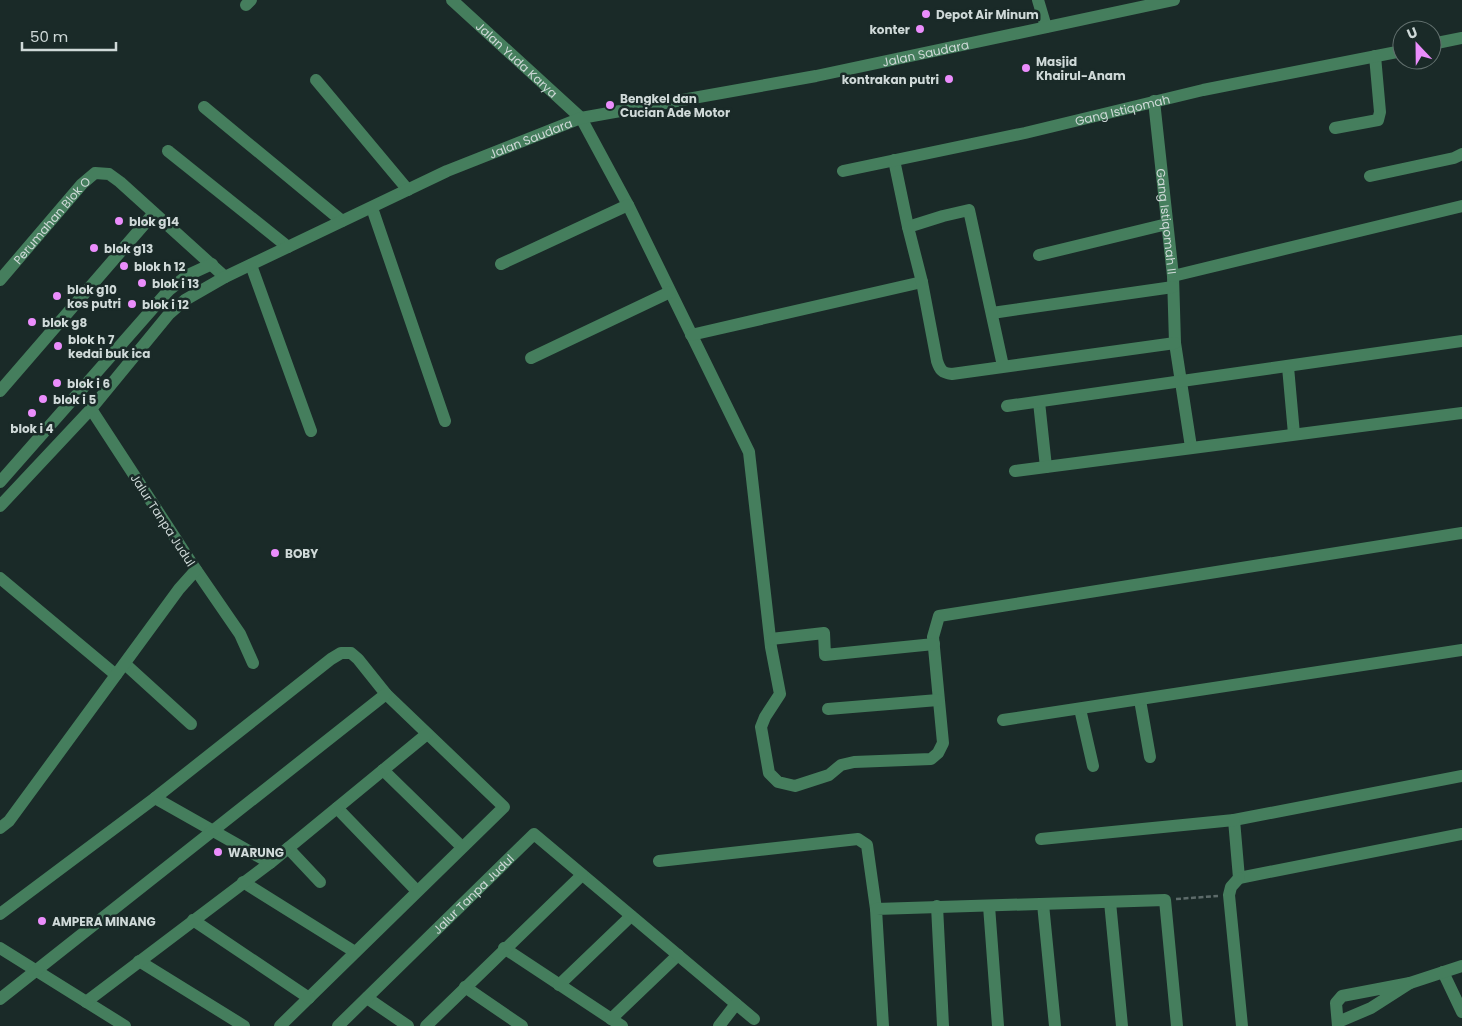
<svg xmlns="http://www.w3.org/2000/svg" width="1462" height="1026" font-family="Poppins,sans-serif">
<rect width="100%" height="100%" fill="#1a2a28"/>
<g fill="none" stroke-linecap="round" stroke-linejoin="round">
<!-- path -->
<polyline stroke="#5d6b6a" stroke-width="2.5" stroke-dasharray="5 2.5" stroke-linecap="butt" points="1176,899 1218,896"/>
<!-- minor -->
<g stroke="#457e5d" stroke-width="12">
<path id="s1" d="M452,0l129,118 47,87 121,247 22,195 9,47 -15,23 -4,10 8,46 9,9 17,4 34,-11 12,-10 13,-3 77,-3 7,-6 5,-10 -10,-106 6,-21 523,-83"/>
<polyline points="1038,0 1046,27"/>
<polyline points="246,5 251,0"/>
<polyline points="1432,44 1462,38"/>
<polyline points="316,80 408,190"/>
<path id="s2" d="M1154,101l19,175 2,67 16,104"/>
<polyline points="204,107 342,221"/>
<polyline points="1335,128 1378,120 1380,112 1375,56"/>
<polyline points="168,151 288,247"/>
<polyline points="894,160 908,227"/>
<path id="s3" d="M843,171l182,-38 178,-43 199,-39"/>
<polyline points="1370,176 1454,158 1462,154"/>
<polyline points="372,208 445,421"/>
<polyline points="1039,255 1167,224"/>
<polyline points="501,264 628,205"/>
<polyline points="251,265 311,431"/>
<polyline points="1173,276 1462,206"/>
<path id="s4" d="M0,280l82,-96 13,-11 14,1 11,8 105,95"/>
<polyline points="992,313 1173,287"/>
<polyline points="691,335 922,282"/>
<polyline points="531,358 670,292"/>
<path d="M1003,366l-34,-156 -26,6 -35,11 14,55 15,79c3,9 5,12 15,13l223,-31"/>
<polyline points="1288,367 1294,434"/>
<polyline points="0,391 154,213"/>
<polyline points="1039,402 1046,467"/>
<polyline points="1007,406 1462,341"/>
<polyline points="1015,471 1462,413"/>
<polyline points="0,482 169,290 188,275 212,264"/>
<path id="s5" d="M0,506l91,-97 78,-95 16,-14 40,-23 222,-106 134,-53 235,-42 358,-76"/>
<polyline points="196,570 240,634 253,663"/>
<polyline points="0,578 116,675"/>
<polyline points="771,639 824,633 825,655 934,644"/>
<polyline points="125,664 191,724"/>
<polyline points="1140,700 1150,757"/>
<polyline points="828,709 938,700"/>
<polyline points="1080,709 1093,766"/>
<polyline points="1003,720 1462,650"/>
<polyline points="383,770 462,847"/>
<polyline points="1462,776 1234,820 1239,878 1462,834"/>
<polyline points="155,798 270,863"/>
<polyline points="337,808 417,891"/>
<polyline points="0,828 9,821 179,589 196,570 91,409"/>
<polyline points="1041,839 1234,820"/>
<polyline points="288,848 320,882"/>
<polyline points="659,861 858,839 867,845 876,909"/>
<polyline points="1239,878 1231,887 1229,895 1242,1026"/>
<polyline points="243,882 355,952"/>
<polyline points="1110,902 1122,1026"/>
<polyline points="1043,904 1055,1026"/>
<polyline points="937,906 943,1026"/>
<polyline points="989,906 998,1026"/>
<polyline points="0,914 155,798 331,659 341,653 351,653 358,659 386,694 504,807 280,1026"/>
<polyline points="193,920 309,998"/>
<polyline points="0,948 125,1026"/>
<polyline points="504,948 622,1026"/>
<polyline points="139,961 244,1026"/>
<polyline points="1443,972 1462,1012"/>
<polyline points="1410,983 1462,966"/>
<polyline points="559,985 631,916"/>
<polyline points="465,987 522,1026"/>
<polyline points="367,998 408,1026"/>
<polyline points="0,999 386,694"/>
<polyline points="86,1002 270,863 427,734"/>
<polyline points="611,1019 678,955"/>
<polyline points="1338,1022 1371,1008 1410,983 1342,996 1336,1003 1338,1026"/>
<path id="s6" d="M338,1026l196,-192 220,185"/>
<polyline points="426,1026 582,875"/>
<polyline points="719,1026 736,1004"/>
<polyline points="883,1026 876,909 1165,900 1177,1026"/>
</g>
</g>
<!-- markers -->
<g fill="#eb8dfc" stroke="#1a2a28" stroke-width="2">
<circle cx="926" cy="14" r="5"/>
<circle cx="920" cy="29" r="5"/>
<circle cx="1026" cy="68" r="5"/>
<circle cx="949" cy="79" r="5"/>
<circle cx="610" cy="105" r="5"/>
<circle cx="119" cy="221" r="5"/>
<circle cx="94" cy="248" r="5"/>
<circle cx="124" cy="266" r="5"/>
<circle cx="142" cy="283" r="5"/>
<circle cx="57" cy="296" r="5"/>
<circle cx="132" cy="304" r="5"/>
<circle cx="32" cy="322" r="5"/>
<circle cx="58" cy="346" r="5"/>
<circle cx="57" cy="383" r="5"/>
<circle cx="43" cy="399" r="5"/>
<circle cx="32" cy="413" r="5"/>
<circle cx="275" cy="553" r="5"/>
<circle cx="218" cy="852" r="5"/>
<circle cx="42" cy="921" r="5"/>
</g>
<g text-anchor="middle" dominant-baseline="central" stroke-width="5" stroke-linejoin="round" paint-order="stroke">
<!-- poi labels -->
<g font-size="12" font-weight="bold" fill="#cfd9d8" stroke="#1a2a28" text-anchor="start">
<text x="936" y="14">Depot Air Minum</text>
<text x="910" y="29" text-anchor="end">konter</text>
<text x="1036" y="61">Masjid<tspan x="1036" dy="14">Khairul-Anam</tspan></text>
<text x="939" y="79" text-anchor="end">kontrakan putri</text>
<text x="620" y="98">Bengkel dan<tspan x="620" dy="14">Cucian Ade Motor</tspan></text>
<text x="129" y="221">blok g14</text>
<text x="104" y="248">blok g13</text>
<text x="134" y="266">blok h 12</text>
<text x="152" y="283">blok i 13</text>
<text x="67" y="289">blok g10<tspan x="67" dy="14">kos putri</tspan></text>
<text x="142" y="304">blok i 12</text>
<text x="42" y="322">blok g8</text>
<text x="68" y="339">blok h 7<tspan x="68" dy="14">kedai buk ica</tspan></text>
<text x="67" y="383">blok i 6</text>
<text x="53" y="399">blok i 5</text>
<text x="32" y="428" text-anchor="middle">blok i 4</text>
<text x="285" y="553">BOBY</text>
<text x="228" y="852">WARUNG</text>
<text x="52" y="921">AMPERA MINANG</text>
</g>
<!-- street labels -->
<g font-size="12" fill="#cfd9d8" stroke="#1a2a28">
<text stroke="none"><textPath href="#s5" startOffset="1064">Jalan Saudara</textPath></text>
<text stroke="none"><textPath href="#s1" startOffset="88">Jalan Yuda Karya</textPath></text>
<text stroke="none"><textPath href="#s3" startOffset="286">Gang Istiqomah</textPath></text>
<text stroke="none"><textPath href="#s5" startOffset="659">Jalan Saudara</textPath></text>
<text stroke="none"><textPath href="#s4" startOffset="79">Perumahan Blok O</textPath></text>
<text stroke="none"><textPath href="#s2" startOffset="121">Gang Istiqomah II</textPath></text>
<text transform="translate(163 520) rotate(57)">Jalur Tanpa Judul</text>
<text stroke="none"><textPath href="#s6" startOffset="189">Jalur Tanpa Judul</textPath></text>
</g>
</g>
<!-- north arrow -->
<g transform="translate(1417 45) rotate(338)"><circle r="24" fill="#1a2a28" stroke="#62706e"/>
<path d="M0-4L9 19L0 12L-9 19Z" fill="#eb8dfc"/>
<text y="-8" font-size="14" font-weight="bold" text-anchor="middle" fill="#cfd9d8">U</text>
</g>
<!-- scale -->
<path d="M22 42v8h94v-8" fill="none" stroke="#cfd9d8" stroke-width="2.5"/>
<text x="30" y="42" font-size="15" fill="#cfd9d8" stroke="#1a2a28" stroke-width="4" paint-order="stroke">50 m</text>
</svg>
